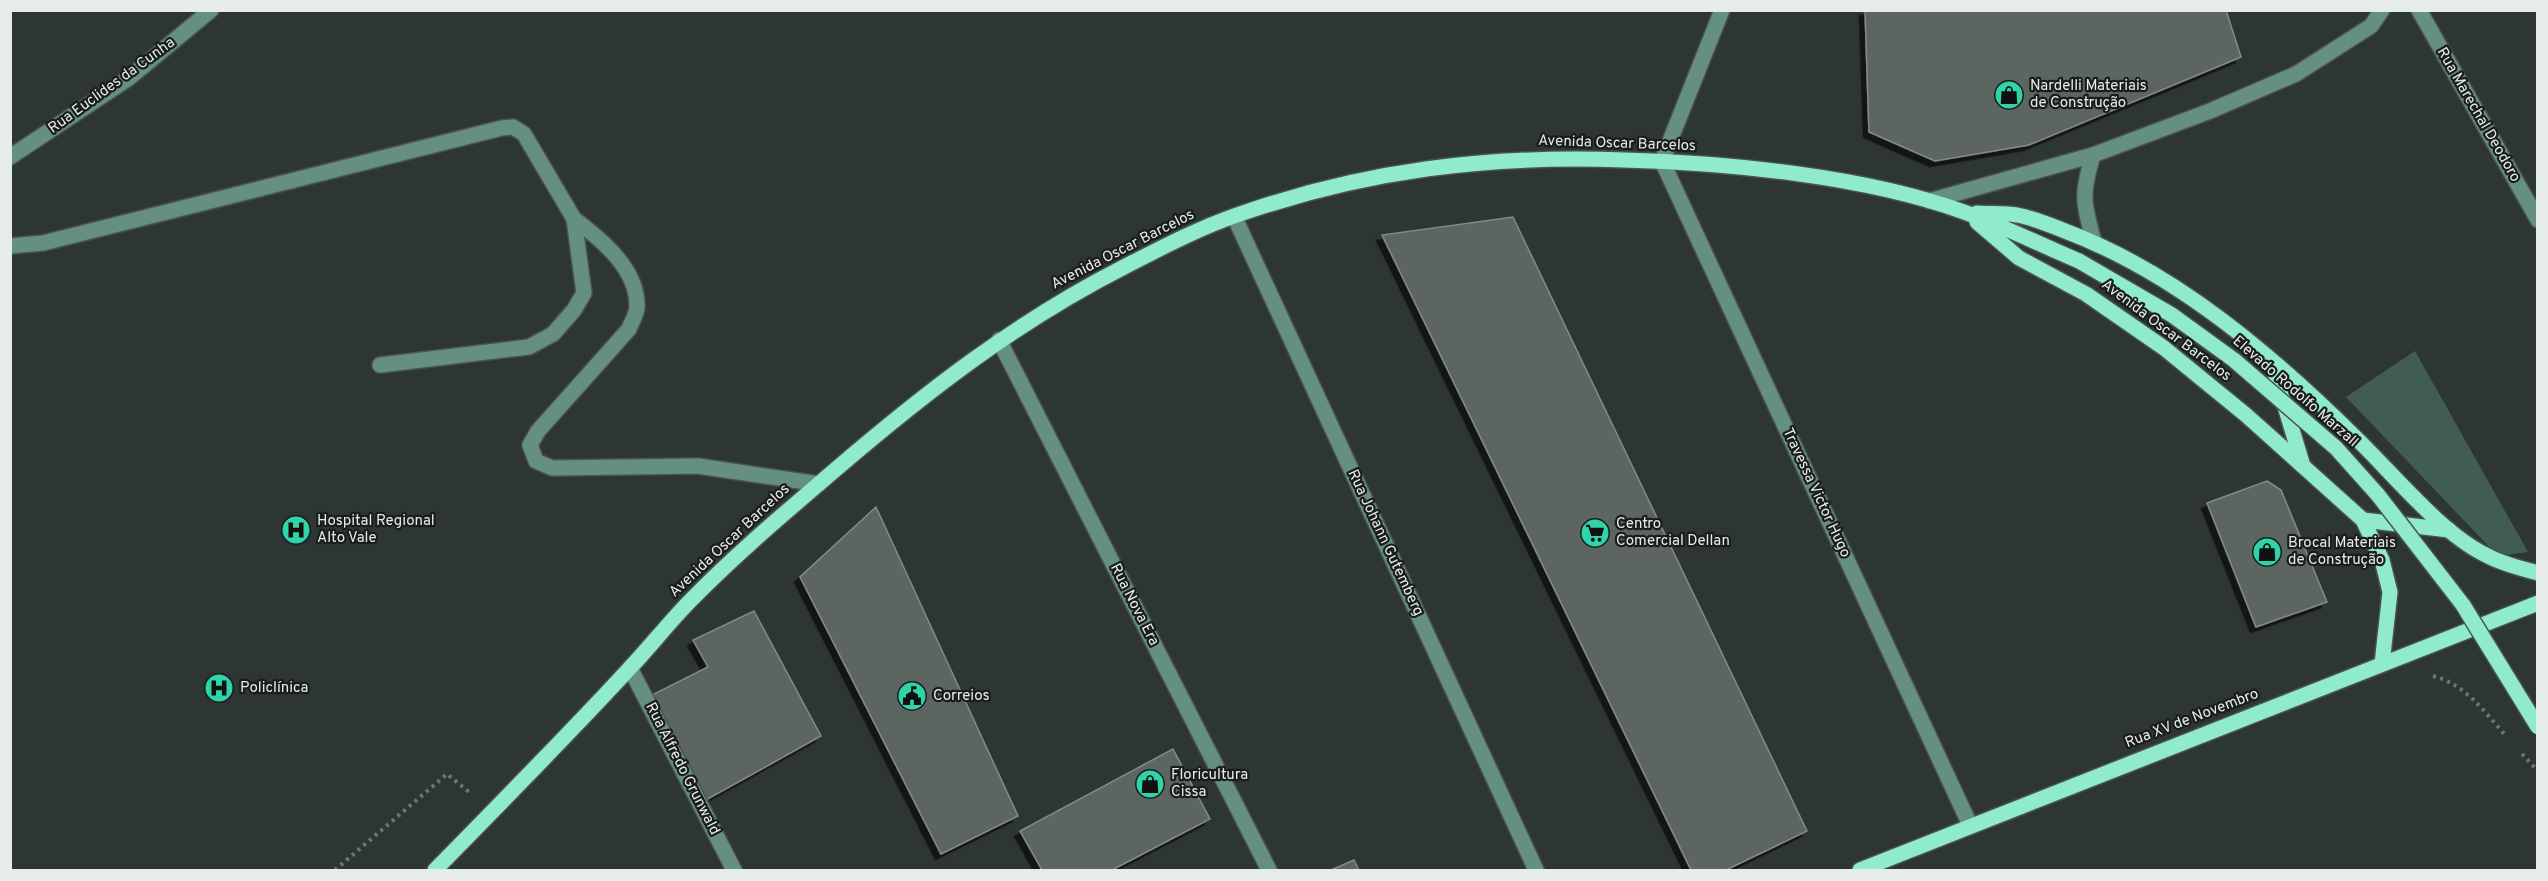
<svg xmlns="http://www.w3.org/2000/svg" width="2548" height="881" font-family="Overpass,sans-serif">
<defs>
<filter id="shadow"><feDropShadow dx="-5.5" dy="5.5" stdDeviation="0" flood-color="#0009"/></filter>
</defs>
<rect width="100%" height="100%" fill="#2e3633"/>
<!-- green -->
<polygon fill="#415d53" points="2415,351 2528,552 2498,556 2346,397"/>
<!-- building -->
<g fill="#5c6561" stroke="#828b87" stroke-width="1.5" filter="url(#shadow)">
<polygon points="1865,10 2226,10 2241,57 2029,145 1935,161 1869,132"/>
<polygon points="1513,217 1807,831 1726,870 1691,870 1382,235"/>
<polygon points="2267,481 2281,490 2327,602 2256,627 2207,503"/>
<polygon points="876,507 1018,816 941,854 800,577"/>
<polygon points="754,611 821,736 704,801 652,695 708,667 693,640"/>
<polygon points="1173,749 1210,819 1112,870 1042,870 1020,831"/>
<polygon points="1354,860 1359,870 1331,870"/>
</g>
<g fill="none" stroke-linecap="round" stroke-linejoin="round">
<!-- minor casing -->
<g stroke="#4b5350" stroke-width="18">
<g id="minor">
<polyline points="1722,10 1662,161 1970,825"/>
<polyline points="2419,10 2538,220"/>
<path d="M2093,155c-12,40 -10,47 1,87"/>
<polyline points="10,157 129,78 211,10"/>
<polyline points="1929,201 2093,155 2210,111 2296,74 2371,26 2382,10"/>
<polyline points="1234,216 1536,870"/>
<path d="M574,219c27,20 64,50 63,88 0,7 -6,16 -8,22l-91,102 -8,14 6,16 16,7 146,-2 121,18"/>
<polyline points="10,246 43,243 502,128 513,127 524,134 574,219 584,293 574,310 553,334 529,347 380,365"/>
<polyline points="999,340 1269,870"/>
<polyline points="630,668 734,870"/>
</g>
</g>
<!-- major casing -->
<g stroke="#4b5350" stroke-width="18">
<g id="major">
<path d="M1977,213c13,1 27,0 40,2 16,3 33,10 48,16 112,42 209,126 293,209 36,35 84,94 128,115 16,9 34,13 52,18"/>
<polyline points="1977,222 2019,258 2086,294 2164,348 2246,415 2363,520 2382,560 2390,592 2382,664"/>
<polyline points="2271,360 2303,466"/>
<polyline points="2363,520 2449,530"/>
<path d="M435,870c65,-66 130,-132 193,-200 22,-23 42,-49 64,-71 45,-46 94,-87 143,-129 91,-78 181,-148 289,-203 37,-19 75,-39 113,-52 128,-45 252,-60 387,-55 105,3 241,16 340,52 39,14 77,33 115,49"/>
<polyline points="1860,870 2538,603"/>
</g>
</g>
<!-- path -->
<g stroke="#6e7673" stroke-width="4" stroke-dasharray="3 4.5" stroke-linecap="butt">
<path d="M2433,676c32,8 51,35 72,59"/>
<polyline points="2522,754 2538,771"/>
<polyline points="335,870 447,774 469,792"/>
</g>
<!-- minor -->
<use href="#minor" stroke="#659080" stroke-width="15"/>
<!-- major -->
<use href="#major" stroke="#90ebcc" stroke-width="15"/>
<!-- major-bridge casing -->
<g stroke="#4b5350" stroke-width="18" stroke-linecap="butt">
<polyline id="major-bridge" points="2079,261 2172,315 2234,360 2336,448 2378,495 2463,605 2538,727"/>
</g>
<!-- major-bridge -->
<use href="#major-bridge" stroke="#90ebcc" stroke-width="15"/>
</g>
<!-- icons -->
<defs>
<g id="shop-disc" transform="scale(1.5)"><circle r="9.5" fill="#2fd4aa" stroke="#191d1b"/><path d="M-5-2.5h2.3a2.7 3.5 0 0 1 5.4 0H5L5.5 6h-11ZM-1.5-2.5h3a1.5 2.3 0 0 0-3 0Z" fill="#111"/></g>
<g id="hospital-disc" transform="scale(1.5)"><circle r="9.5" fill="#2fd4aa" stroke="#191d1b"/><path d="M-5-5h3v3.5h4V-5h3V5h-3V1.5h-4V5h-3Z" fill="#111"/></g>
<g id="supermarket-disc" transform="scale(1.5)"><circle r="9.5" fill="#2fd4aa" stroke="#191d1b"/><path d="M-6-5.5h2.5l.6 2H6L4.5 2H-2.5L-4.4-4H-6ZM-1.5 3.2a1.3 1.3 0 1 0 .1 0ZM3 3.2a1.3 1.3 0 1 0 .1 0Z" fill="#111"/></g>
<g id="civic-disc" transform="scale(1.5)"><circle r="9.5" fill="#2fd4aa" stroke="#191d1b"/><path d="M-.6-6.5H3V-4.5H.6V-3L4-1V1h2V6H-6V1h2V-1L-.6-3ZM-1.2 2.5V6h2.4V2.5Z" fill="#111"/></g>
</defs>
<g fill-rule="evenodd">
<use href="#shop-disc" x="2009" y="95"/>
<use href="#hospital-disc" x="296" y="530"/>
<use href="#supermarket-disc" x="1595" y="533"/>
<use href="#shop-disc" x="2267" y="552"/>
<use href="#hospital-disc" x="219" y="688"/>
<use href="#civic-disc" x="912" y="696"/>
<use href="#shop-disc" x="1150" y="784"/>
</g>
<g text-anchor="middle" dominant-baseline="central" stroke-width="4.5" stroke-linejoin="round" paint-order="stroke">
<!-- street labels -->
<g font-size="15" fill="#e6ecea" stroke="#191d1b">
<text transform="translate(112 86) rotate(-36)">Rua Euclides da Cunha</text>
<text transform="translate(2478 115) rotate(60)">Rua Marechal Deodoro</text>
<text transform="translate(1617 144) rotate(2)">Avenida Oscar Barcelos</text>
<text transform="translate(1123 250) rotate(-27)">Avenida Oscar Barcelos</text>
<text transform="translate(2166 331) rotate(37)">Avenida Oscar Barcelos</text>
<text transform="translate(2295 392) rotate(41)">Elevado Rodolfo Marzall</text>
<text transform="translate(1816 493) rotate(65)">Travessa Victor Hugo</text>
<text transform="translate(730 541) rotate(-43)">Avenida Oscar Barcelos</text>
<text transform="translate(1385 543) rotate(65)">Rua Johann Gutemberg</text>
<text transform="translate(1134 605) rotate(63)">Rua Nova Era</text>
<text transform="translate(2192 719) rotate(-21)">Rua XV de Novembro</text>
<text transform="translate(682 769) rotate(63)">Rua Alfredo Grunwald</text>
</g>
<!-- poi labels -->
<g font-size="15" fill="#e6ecea" stroke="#191d1b" text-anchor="start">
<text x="2030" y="86">Nardelli Materiais<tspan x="2030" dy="17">de Construção</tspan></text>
<text x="317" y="521">Hospital Regional<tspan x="317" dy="17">Alto Vale</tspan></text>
<text x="1616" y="524">Centro<tspan x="1616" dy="17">Comercial Dellan</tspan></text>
<text x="2288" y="543">Brocal Materiais<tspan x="2288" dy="17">de Construção</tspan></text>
<text x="240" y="688">Policlínica</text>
<text x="933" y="696">Correios</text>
<text x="1171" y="775">Floricultura<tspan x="1171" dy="17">Cissa</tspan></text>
</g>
</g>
<!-- border -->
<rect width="2548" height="881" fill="none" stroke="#e6ecea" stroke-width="24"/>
</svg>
